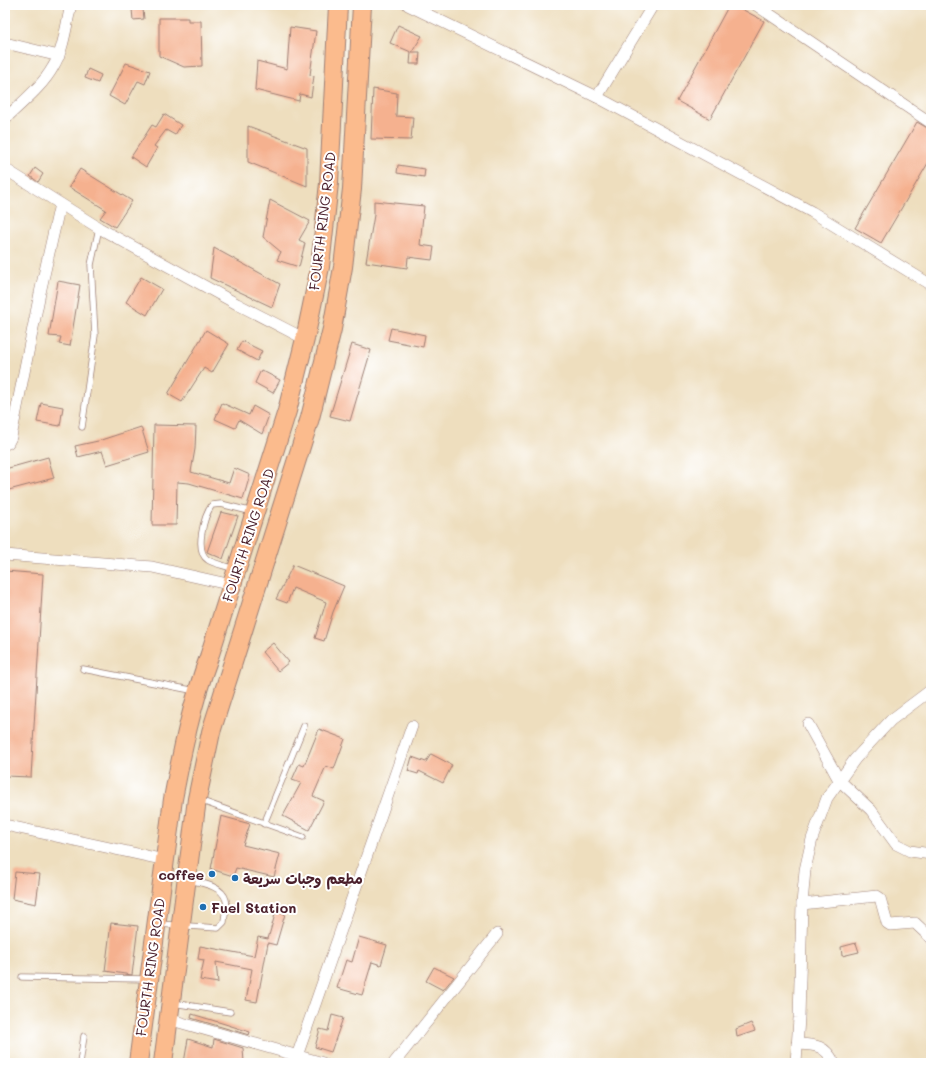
<svg xmlns="http://www.w3.org/2000/svg" width="936" height="1068" font-family="Mali,'Playpen Sans Arabic',sans-serif">
<rect width="100%" height="100%" fill="#fff"/>
<filter id="ink" filterUnits="userSpaceOnUse"><feTurbulence type="fractalNoise" baseFrequency=".025" numOctaves="2"/><feDisplacementMap in="SourceGraphic" scale="8" xChannelSelector="R" yChannelSelector="G"/><feConvolveMatrix kernelMatrix="1 2 1 2 8 2 1 2 1" color-interpolation-filters="sRGB"/></filter>
<filter id="wash" filterUnits="userSpaceOnUse"><feTurbulence type="fractalNoise" baseFrequency=".012" numOctaves="4" result="noise"/><feDisplacementMap in="SourceGraphic" scale="16" xChannelSelector="R" yChannelSelector="G"/><feGaussianBlur stdDeviation="0.9" result="paint"/><feColorMatrix in="noise" values="0 0 0 0 0 0 0 0 0 0 0 0 0 0 0 0 0 1.4 0 .05"/><feComposite in="paint" operator="in"/></filter>
<g filter="url(#wash)">
<rect width="100%" height="100%" fill="#eedebe"/>
<g id="blocks">
<!-- building -->
<g fill="#f5b18f">
<polygon points="729,5 734,5 764,21 710,119 677,101"/>
<polygon points="132,9 143,9 144,19 133,20"/>
<polygon points="159,18 188,18 188,21 201,21 202,66 184,67 159,56"/>
<polygon points="398,25 422,36 412,52 420,52 419,64 410,64 411,52 390,43"/>
<polygon points="290,27 316,31 310,75 314,76 311,97 300,94 299,101 255,90 257,61 287,69"/>
<polygon points="126,63 150,71 145,84 138,81 125,105 109,96"/>
<polygon points="88,69 101,75 98,83 85,78"/>
<polygon points="373,89 397,93 396,116 413,117 411,140 371,139"/>
<polygon points="164,114 181,125 175,135 166,130 154,146 157,148 146,167 131,157 152,125 156,127"/>
<polygon points="917,122 931,130 931,158 881,243 855,228"/>
<polygon points="248,126 307,148 307,186 248,162"/>
<polygon points="398,165 425,169 424,177 397,173"/>
<polygon points="35,168 43,174 38,182 30,176"/>
<polygon points="80,169 132,201 115,227 100,218 106,210 69,187"/>
<polygon points="270,200 310,221 299,240 305,243 299,267 277,260 281,252 263,237"/>
<polygon points="374,201 424,206 420,245 434,247 432,260 408,257 407,268 366,262 374,215"/>
<polygon points="214,248 280,284 272,307 210,278"/>
<polygon points="141,277 162,289 147,315 126,302"/>
<polygon points="58,281 80,285 70,346 59,344 61,337 49,336"/>
<polygon points="391,328 425,335 423,347 388,340"/>
<polygon points="206,330 229,344 212,373 204,368 182,402 168,394"/>
<polygon points="242,341 262,351 257,361 237,350"/>
<polygon points="352,344 371,350 350,421 330,416"/>
<polygon points="261,370 280,380 273,393 255,383"/>
<polygon points="41,403 63,407 60,426 37,422"/>
<polygon points="222,403 249,415 253,406 269,415 262,434 239,420 235,428 215,419"/>
<polygon points="154,425 196,426 195,449 191,472 229,483 234,468 250,475 243,499 189,483 177,482 176,525 152,525"/>
<polygon points="141,427 149,452 107,465 102,451 78,457 75,446 98,441"/>
<polygon points="48,457 54,478 5,491 5,469"/>
<polygon points="221,512 238,516 223,559 207,552"/>
<polygon points="293,565 344,586 333,612 324,641 315,638 326,602 293,588 287,603 276,599"/>
<polygon points="5,571 43,574 31,777 5,776"/>
<polygon points="273,643 289,662 278,671 262,652"/>
<polygon points="319,729 345,739 334,769 326,766 313,796 324,801 309,830 283,816 301,783 292,780 299,764 304,766"/>
<polygon points="431,754 452,765 443,783 419,771 418,774 408,771 412,757 426,762"/>
<polygon points="221,816 250,824 243,845 280,854 274,877 236,868 233,876 211,869"/>
<polygon points="15,872 40,874 36,904 12,899"/>
<polygon points="276,911 285,914 276,945 268,943 257,1002 246,1000 252,969 216,962 218,983 200,980 204,960 198,959 200,946 254,956 258,937 268,939"/>
<polygon points="111,923 138,926 132,975 105,971"/>
<polygon points="359,937 387,945 381,965 372,962 362,995 337,988 346,960 352,962"/>
<polygon points="856,943 859,952 842,956 841,947"/>
<polygon points="434,967 454,977 443,990 426,981"/>
<polygon points="192,1014 225,1024 250,1032 249,1035 191,1018"/>
<polygon points="332,1015 343,1018 331,1052 315,1047 320,1029 328,1031"/>
<polygon points="751,1023 755,1031 737,1037 736,1029"/>
<polygon points="188,1039 213,1047 214,1039 243,1048 244,1063 209,1060 209,1063 184,1063"/>
</g>
</g>
</g>
<g filter="url(#ink)">
<use href="#blocks" fill-opacity="0" stroke="#9c7e74" stroke-width="1"/>
<g fill="none" stroke-linecap="round" stroke-linejoin="round">
<!-- service casing -->
<g stroke="#9c7e74" stroke-width="7">
<g id="service">
<polyline points="82,427 95,335 91,265 99,228"/>
<path d="M234,569c-8,-3 -19,-5 -26,-9 -14,-9 -4,-44 4,-55l9,-1 32,8"/>
<polyline points="83,669 196,691"/>
<polyline points="199,800 303,837"/>
<polyline points="264,824 304,726"/>
<path d="M158,924l60,4 6,-6c0,-6 4,-16 2,-22 -4,-15 -26,-17 -38,-20"/>
<polyline points="22,977 146,979"/>
<polyline points="173,1003 230,1012"/>
<polyline points="80,1063 84,1036"/>
</g>
</g>
<!-- minor casing -->
<g stroke="#9c7e74" stroke-width="12">
<g id="minor">
<polyline points="408,5 597,97 812,212 931,285"/>
<polyline points="756,5 931,123"/>
<polyline points="5,43 59,56"/>
<polyline points="597,97 653,5"/>
<path d="M5,119c16,-16 37,-32 48,-52 11,-18 13,-42 18,-62"/>
<polyline points="5,169 99,228 237,304 305,339"/>
<polyline points="5,444 8,443 11,437 40,293 60,204"/>
<polyline points="5,555 152,567 232,585"/>
<polyline points="808,724 839,780 871,810 896,844 910,851 931,854"/>
<polyline points="5,825 165,860"/>
<polyline points="802,904 877,896 880,898 887,923 890,925 915,923 931,938"/>
<polyline points="168,1019 323,1063"/>
<path d="M797,1044c19,1 28,1 37,19"/>
<polyline points="297,1056 412,726"/>
<polyline points="394,1063 497,934"/>
<polyline points="796,1063 799,1018 802,904 805,870 812,839 827,798 855,759 891,720 931,690"/>
</g>
</g>
<!-- primary casing -->
<g stroke="#9c7e74" stroke-width="20">
<g id="primary">
<path d="M138,1063l35,-264c9,-48 19,-96 36,-142l78,-246 18,-72 15,-72 9,-84 9,-178"/>
<polyline points="163,1063 197,799 211,732 310,418 332,329 343,267 352,189 362,5"/>
</g>
</g>
<!-- service -->
<use href="#service" stroke="#fff" stroke-width="5.5"/>
<!-- minor -->
<use href="#minor" stroke="#fff" stroke-width="11"/>
<!-- primary -->
<use href="#primary" stroke="#fbbb8d" stroke-width="18"/>
</g>
</g>
<!-- markers -->
<g fill="#1f6fb2" stroke="#fff" stroke-width="1.5">
<circle cx="212" cy="874" r="4"/>
<circle cx="235" cy="878" r="4"/>
<circle cx="203" cy="907" r="4"/>
</g>
<g text-anchor="middle" dominant-baseline="central" stroke-width="4" stroke-linejoin="round" paint-order="stroke">
<!-- street labels -->
<g font-size="14" fill="#4a1f2b" stroke="#fff">
<text transform="translate(322 221) rotate(-83)">FOURTH RING ROAD</text>
<text transform="translate(248 535) rotate(-72)">FOURTH RING ROAD</text>
<text transform="translate(150 967) rotate(-82)">FOURTH RING ROAD</text>
</g>
<!-- poi labels -->
<g font-size="14" font-weight="bold" fill="#4a1f2b" stroke="#fff" text-anchor="start">
<text x="204" y="874" text-anchor="end">coffee</text>
<text x="243" y="878">مطعم وجبات سريعة</text>
<text x="211" y="907">Fuel Station</text>
</g>
</g>
<!-- margin -->
<rect width="936" height="1068" fill="none" stroke="#fff" stroke-width="20"/>
</svg>
